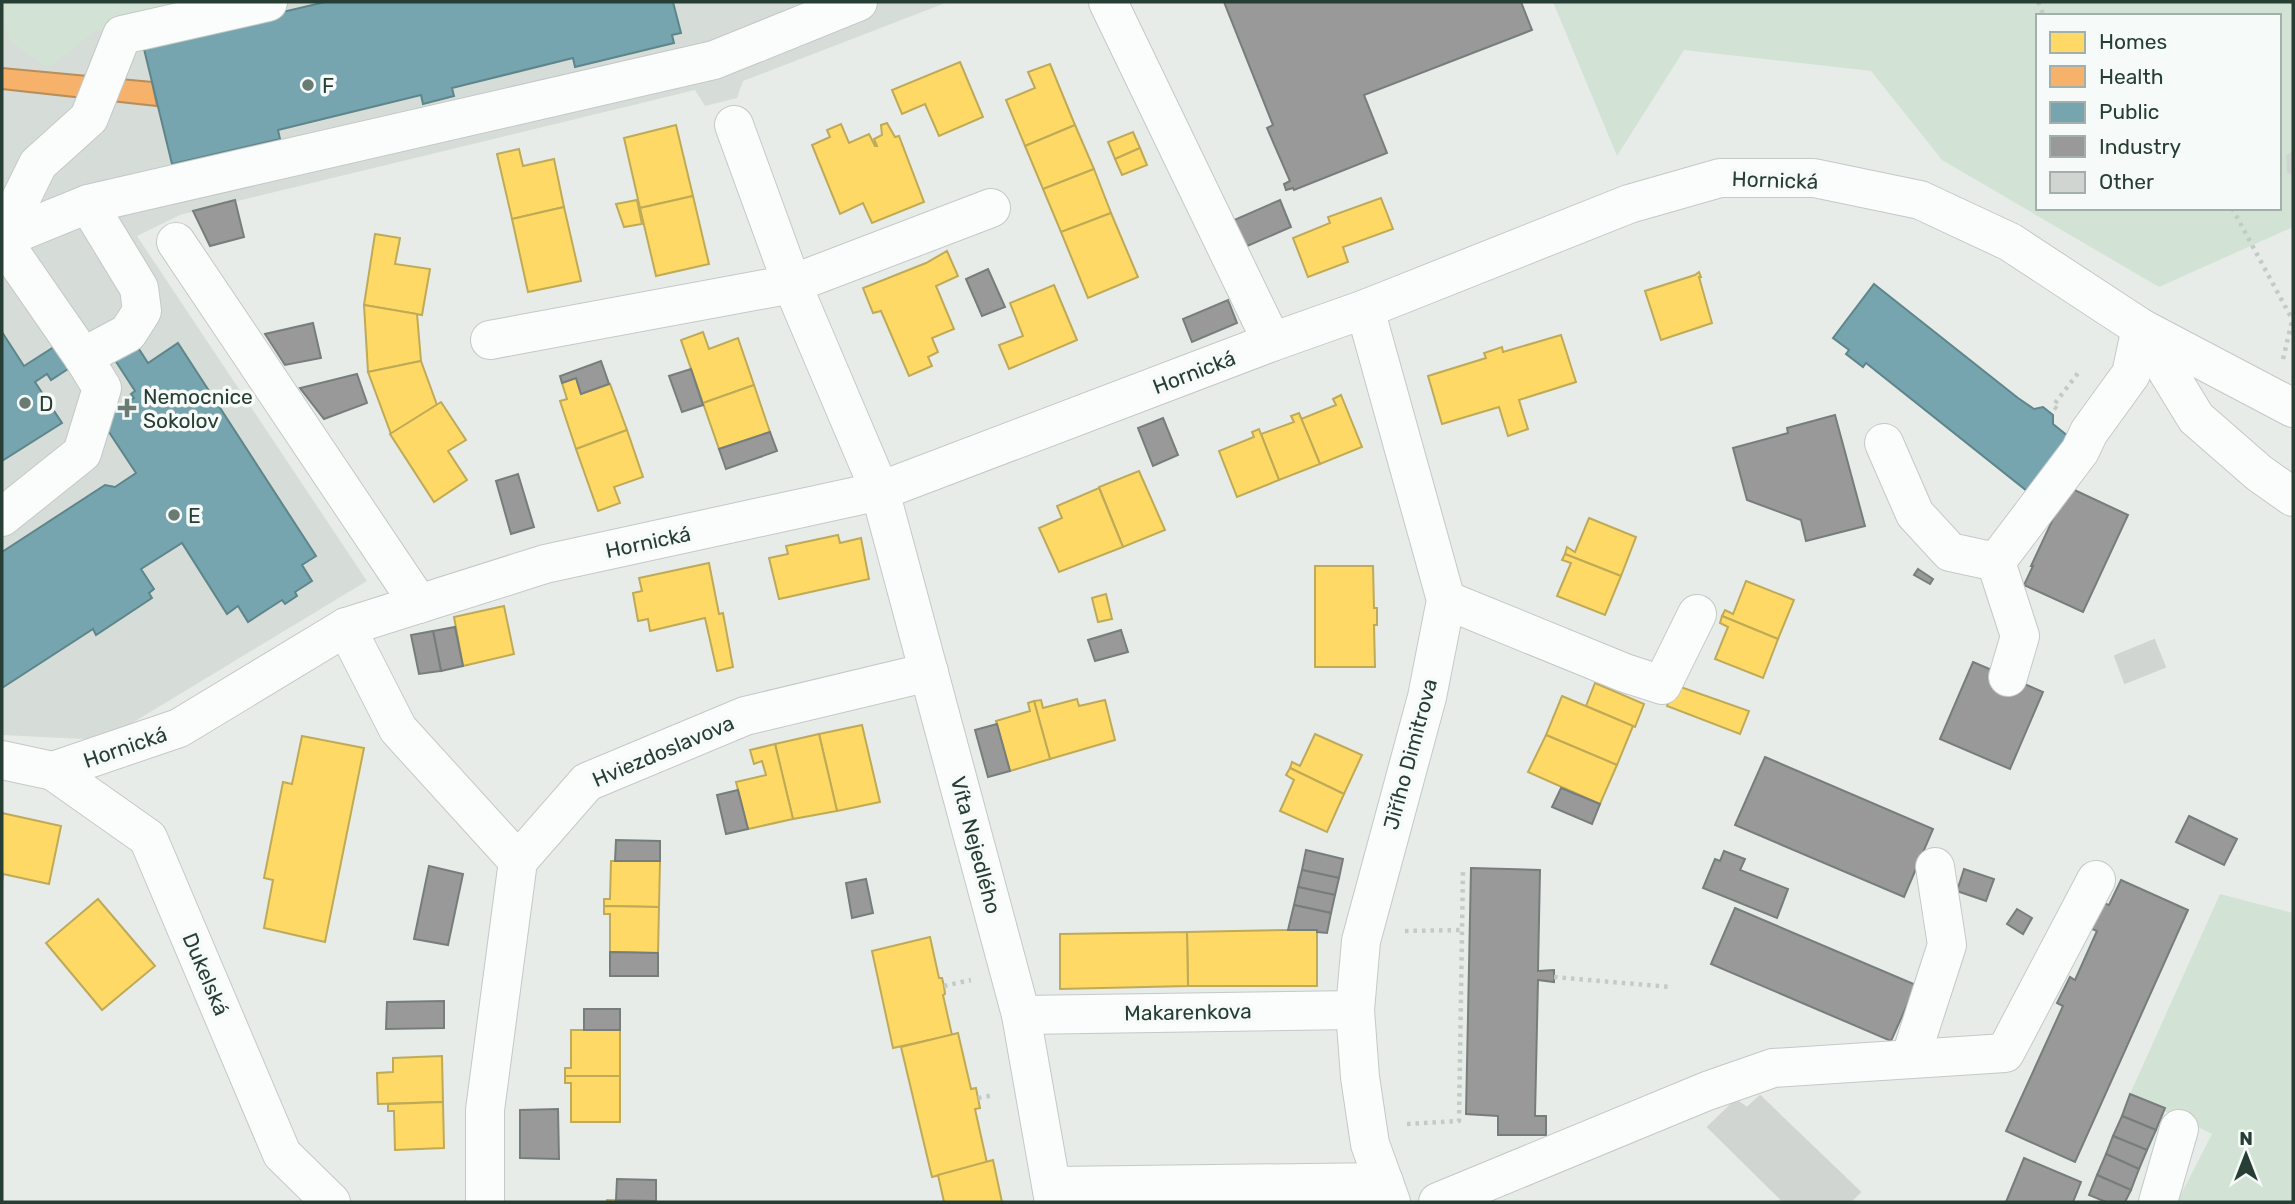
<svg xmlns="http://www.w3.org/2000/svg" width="2295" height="1204" font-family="Rubik,sans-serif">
<rect width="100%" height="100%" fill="#e7ece9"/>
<!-- built -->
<polygon fill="#d6ddd9" points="2,2 948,2 743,81 737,98 705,106 695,90 180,215 137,236 367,581 104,740 2,735"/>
<!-- green -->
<g fill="#d2e3d5" fill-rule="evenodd">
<polygon points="2,2 222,2 94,31 48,68 10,41 2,13"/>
<path d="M1553,2h740v225l-134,60 -217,-127 -71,-89 -187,-21 -67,106zM2038,16h241v192h-241z"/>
<polygon points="2220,894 2293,913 2293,1202 2177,1202 2212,1134 2130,1094"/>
</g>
<!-- homes -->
<g fill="#ffd966" stroke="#beaa57" stroke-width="2">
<polygon points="960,62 983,117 939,136 925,104 902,114 892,90"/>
<polygon points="1050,64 1075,125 1025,146 1006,100 1035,88 1028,72"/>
<polygon points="887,123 895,137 899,136 924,202 872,223 863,203 840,214 812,145 830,137 827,130 841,124 849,143 869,134 875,146 877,146 874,139 882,135 881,125"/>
<polygon points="676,125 693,196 640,208 624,138"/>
<polygon points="1075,125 1094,169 1043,189 1025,146"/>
<polygon points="1133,132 1140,148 1115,159 1108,142"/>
<polygon points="1140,148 1147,165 1122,175 1115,159"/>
<polygon points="519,149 523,166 554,159 564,207 512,219 497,154"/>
<polygon points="1094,169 1111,213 1061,232 1043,189"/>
<polygon points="693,196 709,264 656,276 640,208"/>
<polygon points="1381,198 1393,229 1343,247 1348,262 1308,277 1293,238 1330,223 1328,217"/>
<polygon points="637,200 642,224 624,227 616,204"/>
<polygon points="564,207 581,281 528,292 512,219"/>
<polygon points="1111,213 1138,277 1088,298 1061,232"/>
<polygon points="375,234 400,238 395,264 430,269 422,315 364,305"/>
<polygon points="947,251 958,276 936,286 954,329 932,338 938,352 928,357 932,366 909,376 881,311 873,313 863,288 926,263"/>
<polygon points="1699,272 1701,277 1699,277 1712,323 1661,340 1645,291 1695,275"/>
<polygon points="1054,285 1077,340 1009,369 999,345 1023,336 1010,303"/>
<polygon points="364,305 417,314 421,361 368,372"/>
<polygon points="703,332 709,349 738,338 754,385 703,403 681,340"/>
<polygon points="1561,335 1576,382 1519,400 1528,429 1508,436 1499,407 1442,424 1428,376 1486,358 1484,353 1502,347 1503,352"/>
<polygon points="421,361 437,405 391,434 368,372"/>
<polygon points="576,378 581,394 610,384 627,430 576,449 560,401 567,399 562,383"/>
<polygon points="754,385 770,432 719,449 703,403"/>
<polygon points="1341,395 1362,447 1320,464 1301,419 1336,405 1333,399"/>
<polygon points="441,402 466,440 448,451 467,480 434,502 390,434"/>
<polygon points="1299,413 1320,464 1279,480 1261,434 1294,422 1291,416"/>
<polygon points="1259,429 1279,480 1237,497 1219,451 1254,437 1252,432"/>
<polygon points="627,430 643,477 614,487 620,503 598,511 576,449"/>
<polygon points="1139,471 1165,530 1123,547 1099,487"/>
<polygon points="1099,488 1123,547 1059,572 1039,528 1062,518 1057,506"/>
<polygon points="1589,518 1636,537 1621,576 1565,554 1567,547 1575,552"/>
<polygon points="838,535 840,543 861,538 869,579 779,599 769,558 788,554 786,546"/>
<polygon points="1565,554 1621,576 1605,615 1557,596 1571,563 1562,560"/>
<polygon points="709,563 719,614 723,613 733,667 717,671 705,618 650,631 648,619 638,621 633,593 642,591 639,578"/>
<polygon points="1315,566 1373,566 1374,608 1377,608 1377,625 1374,625 1375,667 1315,667"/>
<polygon points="1746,581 1794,600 1778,639 1722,616 1725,610 1733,614"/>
<polygon points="1106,594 1112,619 1098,622 1092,598"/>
<polygon points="504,606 514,654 463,666 454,617"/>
<polygon points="1722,616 1778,639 1763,678 1715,659 1728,627 1720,623"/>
<polygon points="1595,683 1644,704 1635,727 1586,706"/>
<polygon points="1675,685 1749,711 1740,734 1667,706"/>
<polygon points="1562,696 1633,726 1617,765 1546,735"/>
<polygon points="1077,699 1079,706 1105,700 1115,740 1050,759 1034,701 1041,700 1043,708"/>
<polygon points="1034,701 1050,759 1010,771 996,721 1030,711 1028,703"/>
<polygon points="862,725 880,802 837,811 819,734"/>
<polygon points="819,734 837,811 793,819 775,744"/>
<polygon points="1315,734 1362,755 1344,794 1290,768 1292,762 1300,766"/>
<polygon points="1546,735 1617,765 1600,804 1528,772"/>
<polygon points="302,736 364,748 325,942 264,928 273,880 264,878 283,782 292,784"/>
<polygon points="775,744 793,819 748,829 736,782 766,775 762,761 754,764 750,750"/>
<polygon points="1290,768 1344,794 1327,832 1280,811 1294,780 1286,775"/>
<polygon points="2,813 61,826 49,884 3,874 2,882"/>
<polygon points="611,861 660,861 659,907 604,906 604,899 610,899"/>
<polygon points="98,899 155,966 102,1010 46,943"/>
<polygon points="604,906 659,907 658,953 610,952 610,914 604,914"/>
<polygon points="1288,930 1317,930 1317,986 1188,986 1187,932"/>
<polygon points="1187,932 1188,986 1060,989 1060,934"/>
<polygon points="930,937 939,978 942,978 944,986 945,994 943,995 952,1035 893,1048 872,951"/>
<polygon points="571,1030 620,1030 620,1076 565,1076 565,1068 571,1068"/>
<polygon points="958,1033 971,1089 976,1088 980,1108 975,1109 987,1163 932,1177 901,1047"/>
<polygon points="442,1056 443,1102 378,1104 377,1073 393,1072 393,1058"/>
<polygon points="565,1076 620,1076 620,1122 571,1122 571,1083 565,1083"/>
<polygon points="443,1102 444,1148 395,1150 394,1111 388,1111 388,1104"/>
<polygon points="993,1160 1002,1202 944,1202 938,1175"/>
<polygon points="607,1200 656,1201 656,1202 607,1202"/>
</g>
<!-- health -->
<polygon fill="#f6b26b" stroke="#b88f5a" stroke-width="2" points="2,68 152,82 157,106 2,89"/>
<!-- public -->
<g fill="#76a5af" stroke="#5e868a" stroke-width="2">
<polygon points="325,2 673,2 681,33 672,35 674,43 575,67 573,58 452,88 454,96 423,104 421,95 278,130 280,139 172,164 143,45"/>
<polygon points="1874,284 2018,398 2034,409 2043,407 2053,415 2053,424 2069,437 2027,491 1866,363 1863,367 1846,354 1849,350 1833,338"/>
<polygon points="2,332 24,366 54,347 68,369 51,380 47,374 35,382 62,423 2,461"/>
<polygon points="178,343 316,556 302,565 312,581 295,592 297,596 285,604 282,600 248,622 238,606 227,614 182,543 141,569 154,589 149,593 152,598 96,635 93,629 2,688 2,552 105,485 115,487 136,473 101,420 134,398 131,394 135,391 115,360 137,346 148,363"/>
</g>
<!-- industry -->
<g fill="#999" stroke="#767e7b" stroke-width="2">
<polygon points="1224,2 1521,2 1532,30 1364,95 1387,153 1294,190 1293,188 1286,190 1284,184 1290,181 1267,128 1273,125"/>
<polygon points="235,200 244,237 210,246 193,211"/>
<polygon points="1280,200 1291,227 1245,247 1232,221"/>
<polygon points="988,269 1005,307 982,316 966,279"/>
<polygon points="1228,300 1237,323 1192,342 1183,319"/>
<polygon points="313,323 321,358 285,365 265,334"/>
<polygon points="601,361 609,384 581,394 576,378 562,383 560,376"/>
<polygon points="691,369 703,405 682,412 669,376"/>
<polygon points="357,374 367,403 324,419 300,388"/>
<polygon points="1835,415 1865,526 1806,541 1801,520 1747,500 1733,448 1788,433 1787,428"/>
<polygon points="1163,418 1178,455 1153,466 1138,428"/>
<polygon points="770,432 777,451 726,469 719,449"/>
<polygon points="518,474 534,527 511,534 496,481"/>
<polygon points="2068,487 2128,515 2083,612 2024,585 2033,566 2031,566"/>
<polygon points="1918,569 1933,579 1930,584 1914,575"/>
<polygon points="455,627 463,666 441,671 433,631"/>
<polygon points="1121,630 1128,652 1095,661 1088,640"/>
<polygon points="433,631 441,671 419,674 411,635"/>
<polygon points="1973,662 2043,692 2010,769 1940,739"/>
<polygon points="997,724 1010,771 988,777 975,730"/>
<polygon points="1765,757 1933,829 1904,897 1735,825"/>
<polygon points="1561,788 1600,804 1592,824 1552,807"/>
<polygon points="738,790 748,829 726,834 717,795"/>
<polygon points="2189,816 2237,839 2224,865 2176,842"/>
<polygon points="616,840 660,841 660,861 615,861"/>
<polygon points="1306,850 1343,859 1339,878 1302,870"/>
<polygon points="1724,851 1745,859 1740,870 1788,889 1777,918 1703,888 1715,859 1720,861"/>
<polygon points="429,866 463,874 448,945 414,939"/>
<polygon points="1471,868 1540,870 1538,971 1554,970 1554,982 1538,980 1535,1116 1546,1116 1546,1135 1498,1135 1498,1116 1466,1114"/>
<polygon points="1964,869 1994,879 1986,901 1957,891"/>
<polygon points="1302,870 1339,878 1335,895 1298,887"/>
<polygon points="866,879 873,913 852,918 846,883"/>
<polygon points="2121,880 2188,910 2075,1162 2006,1131 2063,1006 2057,1003 2070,977 2075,980 2097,931 2092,929 2103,903 2109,905"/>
<polygon points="1298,887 1335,895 1331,913 1294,905"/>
<polygon points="1294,905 1331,913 1327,933 1317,932 1317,930 1288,930"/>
<polygon points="1735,908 1916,985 1891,1041 1711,964"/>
<polygon points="2017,909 2032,918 2023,934 2007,924"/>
<polygon points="610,952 658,953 658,976 610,976"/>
<polygon points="444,1001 444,1028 386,1029 387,1002"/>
<rect x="584" y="1009" width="36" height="21"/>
<polygon points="2130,1094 2165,1108 2156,1130 2122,1116"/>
<polygon points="558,1109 559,1159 520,1158 520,1110"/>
<polygon points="2122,1116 2156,1130 2147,1150 2113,1136"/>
<polygon points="2113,1136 2147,1150 2139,1169 2106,1154"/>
<polygon points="2106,1154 2139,1169 2131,1190 2097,1175"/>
<polygon points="2024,1158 2081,1182 2073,1202 2006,1202"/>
<polygon points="2097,1175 2131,1190 2125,1202 2106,1202 2089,1195"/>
<polygon points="617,1179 656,1180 656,1201 616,1200"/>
</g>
<!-- building -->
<g fill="#d0d5d2" stroke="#d0d5d2" stroke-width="2">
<polygon points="2293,152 2293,174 2288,172 2287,156"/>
<polygon points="2154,640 2165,667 2125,683 2115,656"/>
<polygon points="1760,1096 1860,1192 1850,1202 1784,1202 1708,1127 1736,1100 1747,1108"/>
</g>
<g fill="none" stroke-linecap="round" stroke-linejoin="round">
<!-- minor casing -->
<g stroke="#c4c9c6" stroke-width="40">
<g id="minor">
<polyline points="1108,2 1272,342"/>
<polyline points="734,125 792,284 880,491 1021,1015 1054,1202"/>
<polyline points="2,237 38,164 89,118 122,35 268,2"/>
<polyline points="2,239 88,204 714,60 858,2"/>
<polyline points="2,240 83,357 102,388 82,453 2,517"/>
<polyline points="176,242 419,604"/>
<polyline points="1365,309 1446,600 1427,697 1361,941 1355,1010 1360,1077 1370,1144 1391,1202"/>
<polyline points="2141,328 2196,418 2259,473 2293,497"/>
<polyline points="490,340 792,284 991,208"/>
<polyline points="83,357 128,333 142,311 139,288 88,204"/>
<polyline points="1884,443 1915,514 1950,552 1996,562 2080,451 2089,432 2131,374 2141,328"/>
<polyline points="1996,562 2020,636 2008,677"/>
<polyline points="1446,600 1625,673 1662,685 1697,614"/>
<polyline points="346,627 398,729 518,861"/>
<polyline points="2,760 53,771 148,838 282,1154 331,1202"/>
<polyline points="53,771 179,728 346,627 545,564 880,491 1272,342 1365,309 1629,204 1720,178 1814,178 1920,200 2010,242 2141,328 2293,408"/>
<polyline points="1021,1015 1355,1010"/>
<polyline points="1910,1059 1947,945 1935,867"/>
<polyline points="1053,1186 1384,1182"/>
<polyline points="485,1202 485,1110 518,861 587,782 745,716 929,672"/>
<polyline points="1438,1202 1707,1091 1773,1068 2005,1053 2096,880"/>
<polyline points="2158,1202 2179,1129"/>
</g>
</g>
<!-- path -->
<g stroke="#c3cbc7" stroke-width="4.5" stroke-dasharray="3.5 5" stroke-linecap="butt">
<polyline points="2038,2 2044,16"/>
<polyline points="2232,208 2292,319"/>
<polyline points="2283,359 2293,317"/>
<polyline points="2057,409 2053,406 2078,373"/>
<polyline points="1405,931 1463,930"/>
<polyline points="1554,977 1670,987"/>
<polyline points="944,986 971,980"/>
<polyline points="978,1098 994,1095"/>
<polyline points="1407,1124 1459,1121 1463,869"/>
</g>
<!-- minor -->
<use href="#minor" stroke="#fbfcfc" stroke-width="38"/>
</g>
<!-- markers -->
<g fill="#6a7b73" stroke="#f6faf8" stroke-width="2.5">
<circle cx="308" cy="85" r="7"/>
<circle cx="25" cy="403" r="7"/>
<path d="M123.5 397.5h7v7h7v7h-7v7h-7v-7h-7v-7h7z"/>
<circle cx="174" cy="515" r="7"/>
</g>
<g text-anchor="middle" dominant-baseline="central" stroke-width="7" stroke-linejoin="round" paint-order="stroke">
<!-- poi labels -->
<g font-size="21" fill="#263e34" stroke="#f6faf8" text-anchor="start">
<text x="322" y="85">F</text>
<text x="143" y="396">Nemocnice<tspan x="143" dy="24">Sokolov</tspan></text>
<text x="39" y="403">D</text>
<text x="188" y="515">E</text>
</g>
<!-- street labels -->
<g font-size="21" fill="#263e34" stroke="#f6faf8">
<text transform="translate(1775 180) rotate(2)">Hornická</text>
<text transform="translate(1194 372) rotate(-21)">Hornická</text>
<text transform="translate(648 542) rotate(-12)">Hornická</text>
<text transform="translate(125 747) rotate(-19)">Hornická</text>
<text transform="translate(663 751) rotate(-23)">Hviezdoslavova</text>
<text transform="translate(1410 754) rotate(-75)">Jiřího Dimitrova</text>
<text transform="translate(976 845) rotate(75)">Víta Nejedlého</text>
<text transform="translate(206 974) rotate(67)">Dukelská</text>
<text transform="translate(1188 1012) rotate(-1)">Makarenkova</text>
</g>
</g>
<!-- border -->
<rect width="2295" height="1204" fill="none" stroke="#263e34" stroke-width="7"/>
<!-- legend -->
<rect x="2036" y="14" width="245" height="196" fill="#f6faf8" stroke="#a3afaa" stroke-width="2"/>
<rect x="2050" y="32" width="35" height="21" fill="#ffd966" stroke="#a3afaa" stroke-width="2"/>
<text x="2099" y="49" font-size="21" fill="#263e34">Homes</text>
<rect x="2050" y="66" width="35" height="21" fill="#f6b26b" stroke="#a3afaa" stroke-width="2"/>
<text x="2099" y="84" font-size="21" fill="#263e34">Health</text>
<rect x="2050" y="102" width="35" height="21" fill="#76a5af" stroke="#a3afaa" stroke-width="2"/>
<text x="2099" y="119" font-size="21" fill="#263e34">Public</text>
<rect x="2050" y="136" width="35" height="21" fill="#999999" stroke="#a3afaa" stroke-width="2"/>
<text x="2099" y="154" font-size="21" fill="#263e34">Industry</text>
<rect x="2050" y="172" width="35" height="21" fill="#d0d5d2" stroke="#a3afaa" stroke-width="2"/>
<text x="2099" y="189" font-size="21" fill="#263e34">Other</text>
<!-- north arrow -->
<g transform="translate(2246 1155)" stroke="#f6faf8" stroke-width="5" paint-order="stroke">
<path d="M0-5L12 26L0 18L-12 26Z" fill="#263e34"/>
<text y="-10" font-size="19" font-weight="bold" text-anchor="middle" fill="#263e34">N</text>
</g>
</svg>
